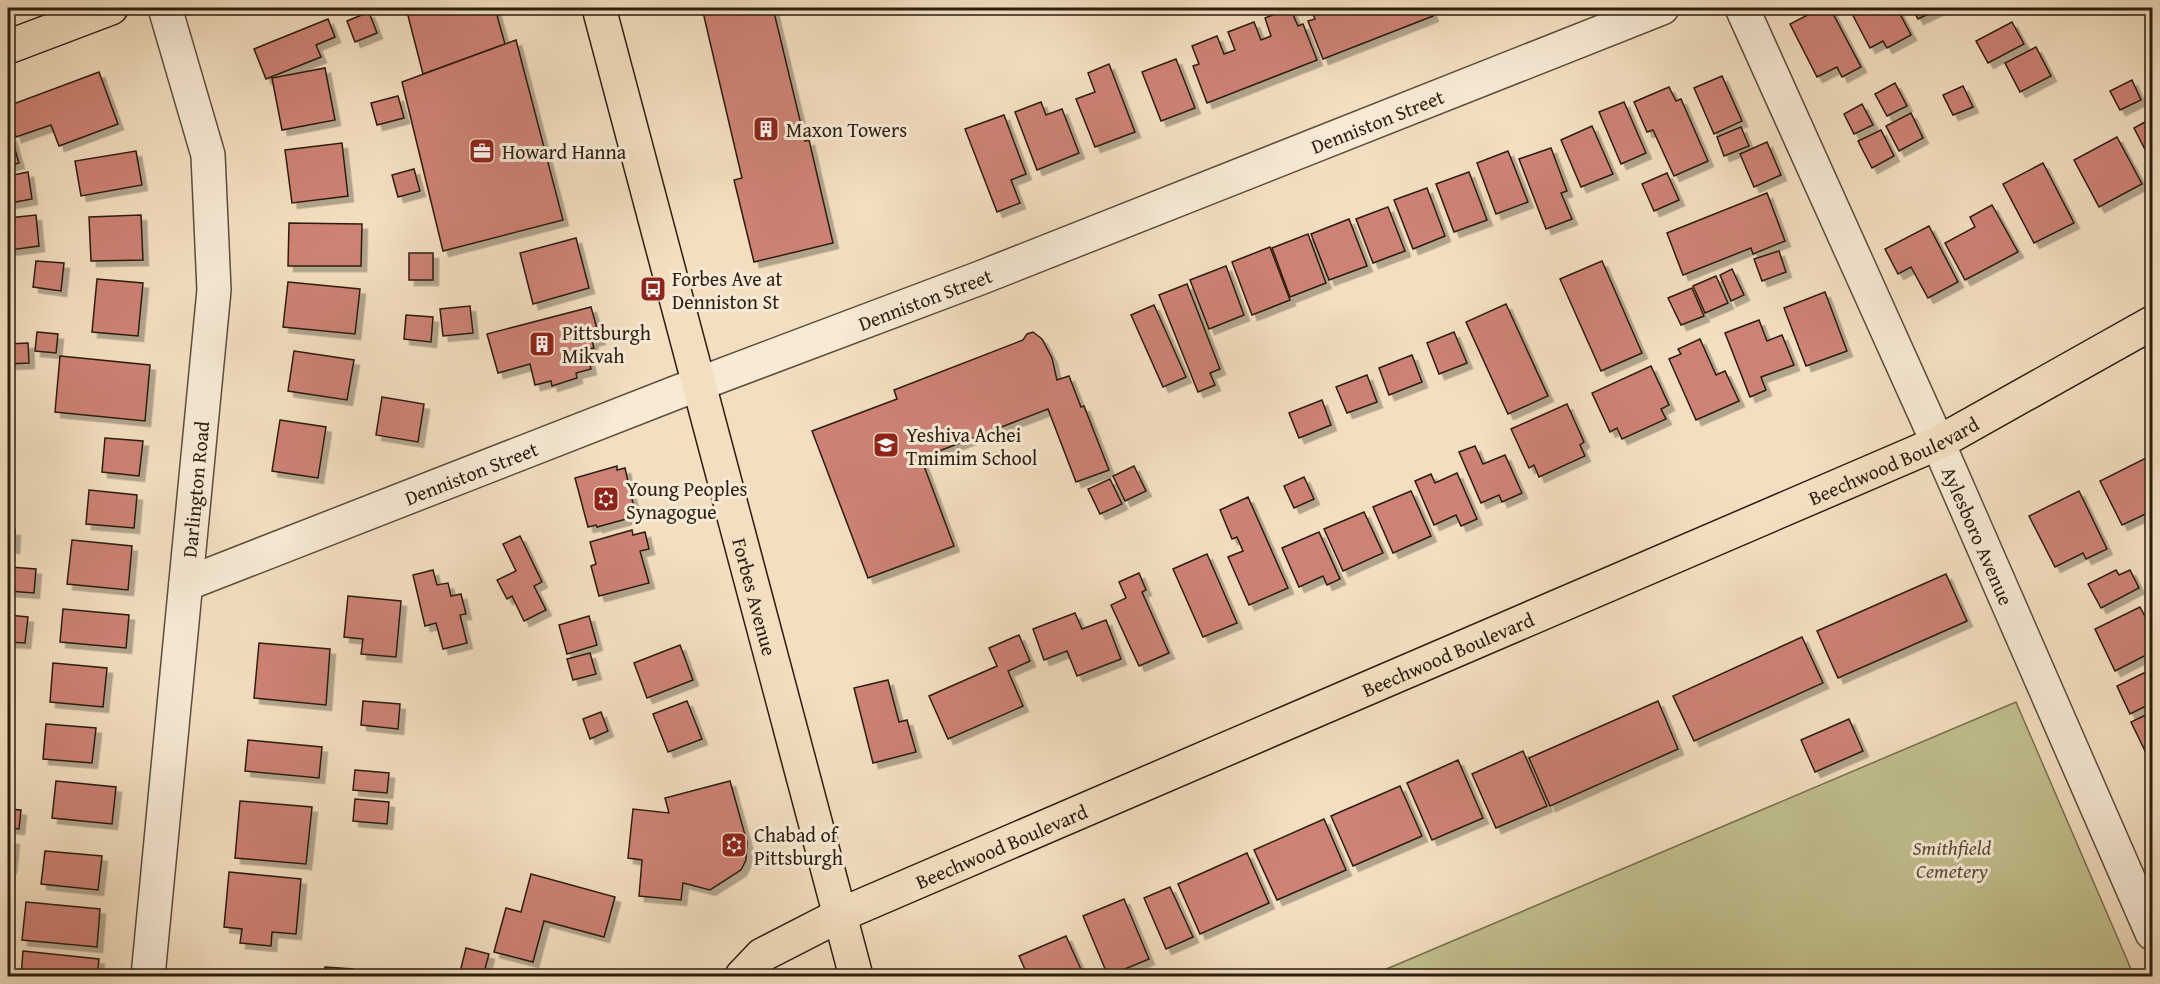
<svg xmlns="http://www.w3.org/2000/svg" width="2160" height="984" font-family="'Gentium Book Plus',serif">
<defs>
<filter id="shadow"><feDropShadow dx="5.5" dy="5.5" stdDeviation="0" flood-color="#0004"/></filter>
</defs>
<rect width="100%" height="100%" fill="#f3dfc0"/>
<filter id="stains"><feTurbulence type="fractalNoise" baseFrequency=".00333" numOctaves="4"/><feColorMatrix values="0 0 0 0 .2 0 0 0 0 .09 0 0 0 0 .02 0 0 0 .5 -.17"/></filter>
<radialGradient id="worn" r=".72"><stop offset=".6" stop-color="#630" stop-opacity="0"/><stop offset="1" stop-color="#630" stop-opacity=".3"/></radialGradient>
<!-- green -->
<polygon fill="#c1c08e" stroke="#766f4f" stroke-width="1.5" points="2016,702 2134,976 1370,976"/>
<!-- building -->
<g fill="#ce8274" stroke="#2a1e10" stroke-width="1.5" filter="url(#shadow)">
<polygon points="406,8 495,8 505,44 423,74"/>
<polygon points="702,8 773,8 805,141 809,140 833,243 754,262 734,180 742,178"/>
<polygon points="1290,8 1298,26 1303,24 1317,60 1207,103 1193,66 1199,64 1192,46 1217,36 1224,54 1235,50 1228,32 1254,22 1261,40 1271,36 1265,18"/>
<polygon points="1310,8 1430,8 1433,16 1323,59 1308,21 1315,19"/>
<polygon points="1821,8 1830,8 1861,67 1842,77 1837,67 1817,77 1790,24"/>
<polygon points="1849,8 1897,8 1911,35 1887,48 1883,41 1870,48"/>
<polygon points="1912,8 1941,8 1918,19"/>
<polygon points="369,12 377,33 355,42 347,21"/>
<polygon points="328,19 335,37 316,45 321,57 266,79 254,49"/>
<polygon points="2012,22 2024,44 1988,63 1976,41"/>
<polygon points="516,40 563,220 443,251 402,82"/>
<polygon points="2036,47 2051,76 2020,92 2005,63"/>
<polygon points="1176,59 1195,108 1161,121 1142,72"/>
<polygon points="1109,64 1135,132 1095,147 1076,99 1095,92 1088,73"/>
<polygon points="325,68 335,120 282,130 272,78"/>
<polygon points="99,72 118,124 59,146 51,125 16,137 13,128 8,130 8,106"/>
<polygon points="1722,76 1742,121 1714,134 1694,88"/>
<polygon points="2132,80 2141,100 2120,110 2110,91"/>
<polygon points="1895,83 1907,106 1887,116 1875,94"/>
<polygon points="1963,86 1973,107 1953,115 1943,95"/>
<polygon points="1669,87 1676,101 1681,99 1708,161 1674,176 1653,130 1647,132 1634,102"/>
<polygon points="398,96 404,118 377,125 371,103"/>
<polygon points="1041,102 1046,115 1062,109 1079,153 1037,170 1015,112"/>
<polygon points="1624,102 1646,153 1621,164 1599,112"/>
<polygon points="1862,104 1873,125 1854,134 1844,114"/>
<polygon points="1911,113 1923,138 1899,151 1886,126"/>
<polygon points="1004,115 1026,174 1011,180 1020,203 997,212 965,129"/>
<polygon points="2152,118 2152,163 2134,128"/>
<polygon points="1592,126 1613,174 1581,187 1561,140"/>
<polygon points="1741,127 1749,146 1724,156 1717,137"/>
<polygon points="1881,130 1894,156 1872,168 1858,141"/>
<polygon points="11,136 19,163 8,166 8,137"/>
<polygon points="2117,137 2142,184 2099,207 2074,160"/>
<polygon points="1767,142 1781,175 1754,187 1740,154"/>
<polygon points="342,143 348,196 292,203 285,150"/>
<polygon points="1551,148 1567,191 1561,193 1572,219 1546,229 1519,159"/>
<polygon points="136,151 142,185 81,196 75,161"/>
<polygon points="1508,151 1528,202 1496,214 1477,163"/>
<polygon points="2043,163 2074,223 2034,243 2003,184"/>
<polygon points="414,169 420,191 398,197 392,175"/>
<polygon points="28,172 32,199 10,203 8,176"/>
<polygon points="1469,172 1487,220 1454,232 1436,184"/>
<polygon points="1667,173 1679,200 1654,211 1642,184"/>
<polygon points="1427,188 1445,236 1413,249 1394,200"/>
<polygon points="1767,193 1785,241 1753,254 1751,248 1683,275 1667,233"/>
<polygon points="1992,205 2018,252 1965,280 1945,243 1975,227 1970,217"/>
<polygon points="1388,207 1405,251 1373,263 1356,219"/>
<polygon points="36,215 39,246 10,250 8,218"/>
<polygon points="141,215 143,260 91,261 89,217"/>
<polygon points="1349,219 1367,266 1329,280 1311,234"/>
<polygon points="289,223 362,224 361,266 288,266"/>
<polygon points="1929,226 1958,282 1928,298 1911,267 1898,274 1885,249"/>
<polygon points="1308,234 1326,283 1290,297 1272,248"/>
<polygon points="576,238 589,288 533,304 520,253"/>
<polygon points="1270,247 1290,300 1252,315 1232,262"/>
<polygon points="1779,251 1786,272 1762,281 1754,259"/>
<rect x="409" y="253" width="24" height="27"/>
<polygon points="36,261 64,263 61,291 33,287"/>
<polygon points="1602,261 1642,353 1601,371 1560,279"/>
<polygon points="1226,266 1244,315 1209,329 1190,280"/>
<polygon points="1732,269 1744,295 1731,301 1720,275"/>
<polygon points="1716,276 1728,303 1705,313 1693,286"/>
<polygon points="97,279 143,283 138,336 92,332"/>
<polygon points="288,282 360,289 355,334 283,327"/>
<polygon points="1187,284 1220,369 1210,373 1215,385 1198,392 1159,295"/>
<polygon points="1692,288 1704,316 1681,325 1668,298"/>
<polygon points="1825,292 1847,351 1806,366 1784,308"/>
<polygon points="1506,304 1548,396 1508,414 1466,322"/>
<polygon points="1154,305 1186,377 1163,387 1131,315"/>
<polygon points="470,306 473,333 443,336 440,309"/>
<polygon points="591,307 600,339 592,341 594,348 586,349 591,369 576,373 577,378 552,386 551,381 535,385 530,364 498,373 487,334"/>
<polygon points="406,315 433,317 431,342 404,339"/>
<polygon points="1759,320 1767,341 1782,335 1794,365 1761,377 1766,390 1750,397 1725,333"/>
<polygon points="37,332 58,334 56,353 35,351"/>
<polygon points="1033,332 1042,339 1052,358 1057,380 1069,376 1081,407 1084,406 1109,470 1076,482 1048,409 921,458 954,546 868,578 812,431 897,399 894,390 1023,340 1027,334"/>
<polygon points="1454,332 1467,363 1439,374 1427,343"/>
<polygon points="1700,339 1716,375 1725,371 1739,401 1696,420 1669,359 1681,354 1678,349"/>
<polygon points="28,343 29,363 8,364 8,344"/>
<polygon points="294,351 354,360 347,400 288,391"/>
<polygon points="1412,355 1422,382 1389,395 1379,368"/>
<polygon points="60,356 150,365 145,421 55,412"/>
<polygon points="1651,366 1669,405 1661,409 1666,419 1622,439 1617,428 1610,432 1592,393"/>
<polygon points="1367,375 1377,402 1347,413 1336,387"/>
<polygon points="382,397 424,404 418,442 376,435"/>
<polygon points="1322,400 1331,425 1299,438 1289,413"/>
<polygon points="1567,404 1584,442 1580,445 1585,456 1539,477 1534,465 1529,468 1511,429"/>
<polygon points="280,420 326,427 318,478 272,471"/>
<polygon points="105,438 143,441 139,476 102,472"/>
<polygon points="1475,446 1483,464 1505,455 1522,493 1502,502 1499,495 1481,503 1459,452"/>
<polygon points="2152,455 2152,511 2122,525 2100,481"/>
<polygon points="617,466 617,470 625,468 635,512 629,514 630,518 597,527 596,525 588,527 575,478"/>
<polygon points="1134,466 1146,491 1125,501 1113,476"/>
<polygon points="1457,473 1477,519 1461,526 1456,515 1434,525 1415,481 1431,474 1435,483"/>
<polygon points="1304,477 1314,499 1294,508 1284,486"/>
<polygon points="1110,479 1122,504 1100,514 1088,489"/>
<polygon points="89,490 137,495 134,528 86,524"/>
<polygon points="1411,491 1431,536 1393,553 1373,507"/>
<polygon points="2079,491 2107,549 2086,559 2083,553 2055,567 2029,516"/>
<polygon points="1248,497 1288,588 1249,605 1228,557 1243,551 1237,537 1232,539 1220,510"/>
<polygon points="1364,512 1383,553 1343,571 1324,529"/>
<polygon points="8,530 15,530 14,548 8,547"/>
<polygon points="632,530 633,535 645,532 649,549 640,551 649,583 599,596 591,566 596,564 590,542"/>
<polygon points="1319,532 1340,579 1327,585 1323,576 1299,587 1282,548"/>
<polygon points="520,536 542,582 534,586 546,610 524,621 512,596 507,599 497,580 516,571 503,544"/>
<polygon points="72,540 132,546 128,590 67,584"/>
<polygon points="1207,554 1237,623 1203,637 1173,569"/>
<polygon points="10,567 36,569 34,593 8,591"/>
<polygon points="433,570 437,585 448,583 451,596 461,594 466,614 460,615 467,643 443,649 436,623 425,626 413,575"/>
<polygon points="2116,570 2119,575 2130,570 2139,588 2101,608 2088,584"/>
<polygon points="1139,573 1146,590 1142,592 1169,653 1139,666 1111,605 1126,598 1119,582"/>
<polygon points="1946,574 1967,621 1838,678 1817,631"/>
<polygon points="348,596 401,601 396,657 361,654 363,639 344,637"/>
<polygon points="2140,607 2149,624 2152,622 2152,652 2115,671 2095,629"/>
<polygon points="63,609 129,615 126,648 60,642"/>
<polygon points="1075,613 1082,629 1106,620 1121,659 1077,676 1067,651 1044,660 1033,629"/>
<polygon points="8,615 28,617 25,643 8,642"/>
<polygon points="589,616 597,645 567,654 559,625"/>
<polygon points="1019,635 1030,661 1008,671 1023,706 948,739 929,696 997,666 989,648"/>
<polygon points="1802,637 1823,683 1694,741 1673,696"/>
<polygon points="259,643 330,649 326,705 254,698"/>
<polygon points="680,645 693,680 647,698 634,663"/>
<polygon points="590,653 596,674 573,680 567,659"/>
<polygon points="53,663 107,668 103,707 50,702"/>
<polygon points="2152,669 2152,703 2130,714 2117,686"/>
<polygon points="888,680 899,722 907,720 916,752 873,763 854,688"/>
<polygon points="363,701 400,704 398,729 361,725"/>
<polygon points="687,701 702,739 668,752 653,714"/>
<polygon points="1658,701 1678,749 1550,806 1529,758"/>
<polygon points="601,712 608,731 590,739 583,719"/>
<polygon points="2152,712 2152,752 2147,755 2131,722"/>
<polygon points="1849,719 1863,751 1815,772 1801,740"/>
<polygon points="46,724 96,728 92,763 43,759"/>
<polygon points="248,740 322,747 319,778 245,771"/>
<polygon points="1523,751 1547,806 1496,828 1472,774"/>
<polygon points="1458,760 1483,818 1432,840 1407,783"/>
<polygon points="355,770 389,773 387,793 353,790"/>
<polygon points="56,781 116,787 112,824 52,818"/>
<polygon points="730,781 747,842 746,860 741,870 710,890 683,883 681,900 639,896 642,860 628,858 633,809 669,813 665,798"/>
<polygon points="1400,786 1422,836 1353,866 1331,816"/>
<polygon points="355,799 389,802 387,824 353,821"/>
<polygon points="240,801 312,807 306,864 235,858"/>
<polygon points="8,809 21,810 19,829 8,828"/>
<polygon points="1324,819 1346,870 1277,900 1254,850"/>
<polygon points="8,839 14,839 11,868 8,868"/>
<polygon points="45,851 102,856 98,890 41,884"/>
<polygon points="1247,853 1269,903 1200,934 1178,884"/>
<polygon points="229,872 301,879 296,934 272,932 271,946 240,943 242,929 224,927"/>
<polygon points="531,874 615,897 604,937 544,921 533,962 494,952 506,908 521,912"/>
<polygon points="1170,887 1193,937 1166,949 1144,898"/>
<polygon points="1124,899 1149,959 1108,976 1083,916"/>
<polygon points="26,902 100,909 97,947 22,940"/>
<polygon points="1066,936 1084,976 1028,976 1019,956"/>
<polygon points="466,948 489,954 483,976 459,976"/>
<polygon points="23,951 99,959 97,976 21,976"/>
<polygon points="325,967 353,969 352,976 324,976"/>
<polygon points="235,972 286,976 235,976"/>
</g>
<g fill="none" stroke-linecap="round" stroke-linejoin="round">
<!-- minor casing -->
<g stroke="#5c4e3c" stroke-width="36">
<g id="minor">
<path id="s1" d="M1742,8l196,435 214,490"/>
<path id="s2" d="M186,584l489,-191 305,-115 682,-270"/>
<path id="s3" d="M148,976l66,-686 -6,-135 -43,-147"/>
</g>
</g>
<!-- major casing -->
<g stroke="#2a1e10" stroke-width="36">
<g id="major">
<path id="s4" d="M599,8l257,968"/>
<polyline points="8,47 111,8"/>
<path id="s5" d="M742,976l20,-21 78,-40 1098,-472 214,-120"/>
</g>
</g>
<!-- minor -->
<use href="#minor" stroke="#f7ead6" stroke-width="33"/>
<!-- major -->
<use href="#major" stroke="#f3dfc0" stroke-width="33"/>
</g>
<!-- icons -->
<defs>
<g id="building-square" transform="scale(1.35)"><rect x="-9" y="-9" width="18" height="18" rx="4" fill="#8f2418" stroke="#f7ead6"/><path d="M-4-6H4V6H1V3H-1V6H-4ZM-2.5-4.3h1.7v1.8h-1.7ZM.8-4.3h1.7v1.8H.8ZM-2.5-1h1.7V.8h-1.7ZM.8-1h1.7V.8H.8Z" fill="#fff"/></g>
<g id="office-square" transform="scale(1.35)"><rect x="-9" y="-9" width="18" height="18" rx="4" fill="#8f2418" stroke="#f7ead6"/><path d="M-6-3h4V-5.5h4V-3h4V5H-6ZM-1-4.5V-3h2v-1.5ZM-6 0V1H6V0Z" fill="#fff"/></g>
<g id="bus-square" transform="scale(1.35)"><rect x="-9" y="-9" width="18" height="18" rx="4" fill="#8f2418" stroke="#f7ead6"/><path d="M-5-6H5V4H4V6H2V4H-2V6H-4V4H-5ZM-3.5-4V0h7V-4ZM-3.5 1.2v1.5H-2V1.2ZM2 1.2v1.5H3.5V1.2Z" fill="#fff"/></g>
<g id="school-square" transform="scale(1.35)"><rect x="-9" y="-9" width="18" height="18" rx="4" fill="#8f2418" stroke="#f7ead6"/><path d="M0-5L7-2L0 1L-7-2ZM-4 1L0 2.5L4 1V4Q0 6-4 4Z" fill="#fff"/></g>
<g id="synagogue-square" transform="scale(1.35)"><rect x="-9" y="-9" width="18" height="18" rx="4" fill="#8f2418" stroke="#f7ead6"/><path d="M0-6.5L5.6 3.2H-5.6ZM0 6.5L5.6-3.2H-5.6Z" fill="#fff"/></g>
</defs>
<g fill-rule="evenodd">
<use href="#building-square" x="766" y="129"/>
<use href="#office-square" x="482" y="151"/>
<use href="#bus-square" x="653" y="289"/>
<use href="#building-square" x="542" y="344"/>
<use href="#school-square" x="886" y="445"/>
<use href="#synagogue-square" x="606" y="499"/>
<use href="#synagogue-square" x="734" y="845"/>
</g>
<g text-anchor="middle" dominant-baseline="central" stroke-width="6" stroke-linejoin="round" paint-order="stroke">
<!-- street labels -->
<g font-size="20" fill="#2a1e10" stroke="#f7ead6">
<text stroke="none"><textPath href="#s2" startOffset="1278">Denniston Street</textPath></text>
<text stroke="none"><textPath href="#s2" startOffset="792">Denniston Street</textPath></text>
<text stroke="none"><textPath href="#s5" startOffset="1264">Beechwood Boulevard</textPath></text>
<text stroke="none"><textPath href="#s2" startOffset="306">Denniston Street</textPath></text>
<text stroke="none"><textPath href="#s3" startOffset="489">Darlington Road</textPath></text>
<text stroke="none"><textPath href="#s1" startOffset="578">Aylesboro Avenue</textPath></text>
<text stroke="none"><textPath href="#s4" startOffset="609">Forbes Avenue</textPath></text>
<text stroke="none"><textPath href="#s5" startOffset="778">Beechwood Boulevard</textPath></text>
<text stroke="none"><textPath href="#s5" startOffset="292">Beechwood Boulevard</textPath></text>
</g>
<!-- poi labels -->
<g font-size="20" fill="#2a1e10" stroke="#f7ead6" text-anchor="start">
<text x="786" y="129">Maxon Towers</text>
<text x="502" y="151">Howard Hanna</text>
<text x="672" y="278">Forbes Ave at<tspan x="672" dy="23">Denniston St</tspan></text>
<text x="562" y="332">Pittsburgh<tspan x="562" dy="23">Mikvah</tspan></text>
<text x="906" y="434">Yeshiva Achei<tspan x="906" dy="23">Tmimim School</tspan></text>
<text x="626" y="488">Young Peoples<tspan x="626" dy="23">Synagogue</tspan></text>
<text x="754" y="834">Chabad of<tspan x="754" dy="23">Pittsburgh</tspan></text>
</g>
<!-- park labels -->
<g font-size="20" font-style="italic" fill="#574f36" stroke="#f7ead6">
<text x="1952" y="847">Smithfield<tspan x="1952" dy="23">Cemetery</tspan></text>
</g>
</g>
<!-- margin -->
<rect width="2160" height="984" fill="none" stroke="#f3dfc0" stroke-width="30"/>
<rect x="9" y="9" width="2142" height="966" fill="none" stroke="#2a1e10" stroke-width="3"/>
<rect x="15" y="15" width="2130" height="954" fill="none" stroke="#2a1e10" stroke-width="1.5"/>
<rect width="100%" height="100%" filter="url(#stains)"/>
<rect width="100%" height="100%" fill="url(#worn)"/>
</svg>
